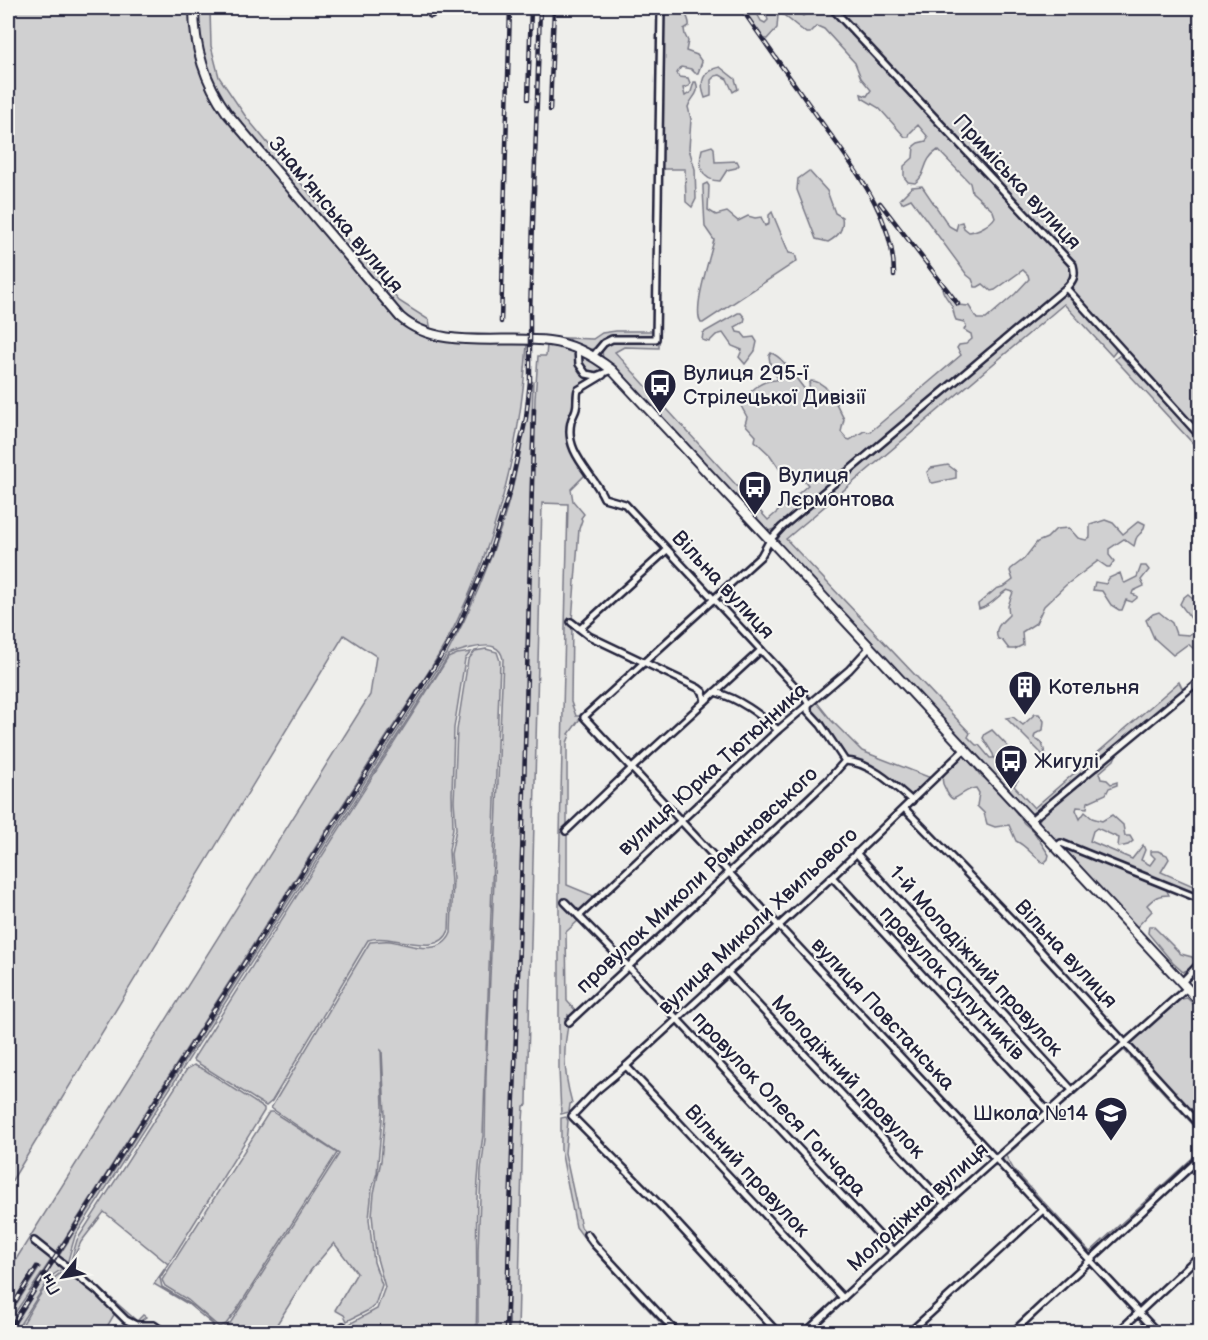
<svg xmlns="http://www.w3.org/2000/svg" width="1208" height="1340" font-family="'Balsamiq Sans',sans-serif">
<rect width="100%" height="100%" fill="#eeeeeb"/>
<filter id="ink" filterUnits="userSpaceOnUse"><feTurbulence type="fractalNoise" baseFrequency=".0167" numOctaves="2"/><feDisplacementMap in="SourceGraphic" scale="12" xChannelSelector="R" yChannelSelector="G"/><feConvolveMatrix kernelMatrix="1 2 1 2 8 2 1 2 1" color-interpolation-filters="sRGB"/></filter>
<g filter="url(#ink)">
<!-- green -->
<g fill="#d0d0d1" stroke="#797986" stroke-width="1.5">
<path d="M8,8h183c0,40 11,75 34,107l168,200 19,16 17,7 98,6c-6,96 -28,190 -70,277 -19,39 -45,76 -69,113l-335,523 -45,66v-6l32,-50 -4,-2 -28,46v-39l362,-577 6,-39 -32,-21 -336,552z"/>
<path d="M659,8h23c3,4 8,13 7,18l-5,3 1,6 3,6 -2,10 11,4 5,7 -4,11h-3l-4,-4 -10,-2 -4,6 2,4 9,1 2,5 -1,3 -6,2 2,8 6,-4 3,-10h2c5,12 -5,15 -8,25l3,12 -2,30 6,20 1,30 -4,8 -6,-5 -1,-33h-23l-2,-2z"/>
<polygon points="741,8 754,8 761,21 765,23 768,20 764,8 771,8 778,15 777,28 767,39 763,39"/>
<path d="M775,8h16l12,8 4,-2 -3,-6h24l242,258 2,8 -8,12 -290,243 -6,2 -165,-173c-2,-8 0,-13 9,-16h47v6l-35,-1 -9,5 153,168 40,-35 -5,-6 -6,2 -10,-1 -17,-25 -15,-14 1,-5 -11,-12 2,-7 -6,-11c7,-14 19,-26 35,-26l2,-2 -7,-9 -2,-13 2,-3c13,4 25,27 36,39l3,-1 -1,-7 2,-3c18,0 25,24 33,38l-3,13 6,7 3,1 14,-9 6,1 91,-77 -4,-7 2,-3 7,-1 6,-5 -1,-5 -7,-4 2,-4 -2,-4 -8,-2c-3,-5 -2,-9 -4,-14 -4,-7 -9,-11 -10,-18h3l12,17 12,1 8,13h9l29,-25 14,-15 -1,-4 -5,-5 -28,20 -4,1 -8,-7 -5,3h-3l-3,-8 -5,-4 -56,-76 -9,4 -2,-4 12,-12 10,-1 27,40 7,4 2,-7 4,-1 2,6 5,4c9,-1 22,-8 26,-15l-2,-6 -21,-19 -2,-9 -32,-33c-17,11 -10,24 -23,33l-7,-1 -4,-5v-11l9,-8 1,-12 4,-3 8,-2 2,-4 -10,-12 -8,8 -1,4h-4l-26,-29 -17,-10 -1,-4 6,2 4,-6 -10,-12 -6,-15 -31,-34 -7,-3 -7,7h-4z"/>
<polygon points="836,8 1200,8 1200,433 1078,300 1072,288 1077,271 1075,265"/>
<path d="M210,10l1,36 8,31 27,40 153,184 30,19 2,11 -9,-2 -20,-13 -173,-205c-17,-28 -37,-62 -31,-96l4,-4z"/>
<path d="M720,67l15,12 3,10 -5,3 -6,-13 -7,-4 -5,1 -4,4v16l-6,2c-6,-16 -3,-27 15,-31z"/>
<path d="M712,146l2,2 1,14 22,-1 2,4 -3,3 -9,2 -7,11c-19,0 -22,-16 -18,-32z"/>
<path d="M809,171l18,20 8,22 7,4c2,12 -3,19 -14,25l-12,-3 -19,-49 1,-11z"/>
<path d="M707,183l2,3 -1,24 8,5 11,-3 11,9 10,-5 7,2 6,-1 4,9 4,-2v-9l3,-3 17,41 6,1 2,7 -94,62h-2c-9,-13 9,-66 13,-83l-9,-13 -2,-38v-4z"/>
<polygon points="1065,295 1071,298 1114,346 1116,351 1112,356 1064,304 786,539 970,733 968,737 976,745 979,745 990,758 994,758 993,754 983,738 985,734 992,730 1019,758 1021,764 1016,772 1018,780 1014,786 1034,808 1179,682 1183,690 1114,746 1036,812 1031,814 795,562 778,541 779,536 785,530 1059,298"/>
<polygon points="738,313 741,313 745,318 744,322 735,327 737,332 742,333 746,338 754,337 757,342 755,351 745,364 739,357 742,350 732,346 723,333 716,335 709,342 702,340 703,333"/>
<polygon points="616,331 654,331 649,337 612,337 603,341 595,348 589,350 578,345 539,337 593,339 602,333"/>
<path d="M547,345c20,1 44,10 57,25l-27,19 -7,47 16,38 -15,15 2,12 11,13 -3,4 1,2 -3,9 -7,92 -1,81 5,14h6l-13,18 1,1 -3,8v142l29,12 -16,15h-3l3,7 -14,13 1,69 10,11 -6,5 -3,-2c1,12 -3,23 -3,35 -1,18 2,35 7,53l-2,1 -1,8 -8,2 -2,-45v-193l9,-372 -26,-1 -15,598v4l-3,1 -1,15 -5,211h-10l16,-507 11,-426 3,-43h8z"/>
<polygon points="1120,355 1200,439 1200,451 1115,359"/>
<path d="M531,381l2,1 -11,443 -17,507h-27v-81l3,-81 4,-31 1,-64 17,-416c-1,-5 -4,-10 -9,-12 -9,-4 -36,4 -45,8l-374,581 -8,28 -9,-7 389,-603c47,-87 74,-174 84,-273z"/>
<polygon points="948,465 956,471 956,478 933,483 930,482 927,472 931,468"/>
<path d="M1105,520l8,3 10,11 16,-13 6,3c-2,11 -6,8 -9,15 -1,3 -1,5 -2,7l-10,-7 -15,10v6l5,6 -4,6h-3l-9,-6 -32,24 -22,21 -8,17 -14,9 1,13 -8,4h-6l-7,-9 -4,-1c-5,-11 4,-17 11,-24l-1,-9 5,-14 -6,-2c-11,7 -14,15 -28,19l-1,-5 18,-15 9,-3 8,-6 -3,-9 1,-2 13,-10 13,-17 10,-4 9,-9 13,-1 9,10 8,2 4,-3v-12z"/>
<polygon points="1141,566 1146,566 1149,570 1141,580 1144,586 1133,591 1132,594 1137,596 1137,598 1132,602 1126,600 1122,610 1119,610 1111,605 1102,591 1093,590 1095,582 1106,584 1109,578 1120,573 1123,582 1125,583 1137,577"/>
<polygon points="1188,594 1196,601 1200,600 1200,654 1188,644 1173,655 1154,638 1146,620 1153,614 1159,612 1172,623 1176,634 1189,635 1194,631 1193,621 1180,604 1183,598"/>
<path d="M486,649l11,3 3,9 -17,475c-11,65 -4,131 -7,196h-109v-5h-8l-3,5h-17l3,-4 35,-19 8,-22 -9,-32 -4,-40 2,-22 7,-32 4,-46 -3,-64 -1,-1 2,59 -6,64 -5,16 -3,30 5,43 8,23 -7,20 -6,5 -22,11 -3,-6 -9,-5 22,-37 -23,-30 -23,27 -39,62h-55l14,-10 108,-168 -68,-46 99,-166c7,0 13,-2 20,-1 18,3 51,17 61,-8l2,-55 -2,-24 5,-25 -2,-28 3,-71 11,-70 7,-9z"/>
<path d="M471,652l-6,7 -11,69 -2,67 1,33 -4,22 2,33 -2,47c-11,30 -56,2 -81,10l-96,161 -6,5 -73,-46 2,-4 253,-398 9,-4z"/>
<polygon points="815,700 831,720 862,751 931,778 915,794 909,795 862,762 846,758 810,710 811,705"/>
<polygon points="1035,714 1039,714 1044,721 1043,730 1035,734 1034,738 1042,743 1045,753 1043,755 1006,718 1013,717 1023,725"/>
<polygon points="1117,753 1114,760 1099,773 1101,779 1107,780 1111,784 1117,782 1117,785 1109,788 1106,794 1088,802 1087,808 1077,807 1076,810 1080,819 1085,812 1092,818 1102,821 1112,815 1123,825 1125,836 1130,836 1133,841 1128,845 1119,847 1118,846 1119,838 1097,828 1093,831 1090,841 1132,859 1143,845 1145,850 1141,860 1150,865 1155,858 1151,854 1151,851 1158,851 1167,855 1169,859 1161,872 1200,889 1200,897 1067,842 1061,841 1057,843 1038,823 1041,816"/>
<path d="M966,756l14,19 11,8 21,24 12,16 10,9 15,23 -1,4 -4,4c-11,-6 -17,-17 -28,-22l-7,-16 -14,2 -8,-3 -3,-11 -7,-7 2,-13 -3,-5c-8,0 -15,8 -23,11 -6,-3 -5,-6 -8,-11 -9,-14 7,-22 17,-31z"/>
<path d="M1063,846l102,41 4,8c-11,0 -14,2 -22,10l5,6 -16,17 -74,-79z"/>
<polygon points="1149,926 1153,926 1181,954 1192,957 1195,961 1193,967 1183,972 1173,963 1148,933"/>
<polygon points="1187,998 1200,1010 1200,1122 1131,1044 1181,999"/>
<polygon points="1124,1047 1200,1127 1200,1132 1124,1050 1006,1156 1014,1170 1090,1252 1200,1151 1200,1154 1091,1254 1088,1255 1006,1167 1002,1157"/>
<path d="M194,1065l11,5 59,38v3l-104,167 2,9c18,11 39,21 52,38l-3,7h-2l4,-4 -1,-4 -24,-20 -34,-20 14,-20 -64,-52 -23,30 -10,21 66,58 6,-6 3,2 -8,6 -15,-7 -53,-52 7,-24 110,-171z"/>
<polygon points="269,1112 273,1112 337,1153 236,1311 226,1324 219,1327 188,1300 165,1286 162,1280"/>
<polygon points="566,1117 568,1121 565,1153 581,1227 674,1332 669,1332 590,1246 576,1227 561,1150 561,1118"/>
<polygon points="56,1259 65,1267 53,1275 44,1287 15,1332 10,1332"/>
<path d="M66,1270l5,1 26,22 18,20 -11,19h-86c13,-20 25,-51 48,-62z"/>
</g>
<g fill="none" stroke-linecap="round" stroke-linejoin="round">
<!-- stream -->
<polyline stroke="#727281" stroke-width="2" points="509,1332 509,1313"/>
<!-- street casing -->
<g stroke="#22223b" stroke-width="10">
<g id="street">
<path d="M832,8l241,257c3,11 0,16 -7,23l-284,239 -12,13 -9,16 -177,161 573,615"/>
<polyline points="431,14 431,8"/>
<polyline points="1066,288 1200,436"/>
<polyline points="578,349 579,364 586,374 596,376 612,370"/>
<polyline points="593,356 604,343 612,339 656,339 661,8"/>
<path d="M603,375l-25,15c-2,6 0,12 -2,19 -1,4 -4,8 -5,13 -7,31 22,51 33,76l21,6 178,191 5,8v8l13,14 24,36c25,1 49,24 67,40"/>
<polyline points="571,622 589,636 698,688 703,692 705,701"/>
<polyline points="581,628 667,550"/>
<path d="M715,692c25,7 44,22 63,38"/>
<polyline points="905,809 1015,923 1200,1125"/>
<polyline points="1031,820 1200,680"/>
<polyline points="566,831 631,769 761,650"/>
<polyline points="1056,847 1061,843 1066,845 1200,899"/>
<polyline points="856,853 1072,1090"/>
<polyline points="832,877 1048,1111"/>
<polyline points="565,902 624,962 894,1251"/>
<polyline points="579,916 778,730 849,670 870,647"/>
<polyline points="727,972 945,1204"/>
<polyline points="1182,982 1200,963"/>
<polyline points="569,1022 777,828 828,780 845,761"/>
<polyline points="626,1066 843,1298"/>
<polyline points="587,1234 595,1245 676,1332"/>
<polyline points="34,1241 97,1291 126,1320 136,1325 154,1325 164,1332"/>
<polyline points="337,1332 343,1326"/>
<polyline points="777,1332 663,1208 572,1116 596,1091 626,1066 832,877 965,749"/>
<polyline points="806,1332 945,1204 1187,988"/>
<polyline points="910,1332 1043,1210"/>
<polyline points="1013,1332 1200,1158"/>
<polyline points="1118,1332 1200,1255"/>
</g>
</g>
<!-- secondary casing -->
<g stroke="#22223b" stroke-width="12">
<path id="secondary" d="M194,8c0,39 10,73 33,105l173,204c38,34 101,18 149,24 24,3 44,14 63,29l588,632"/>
</g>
<!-- street -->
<use href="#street" stroke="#f6f6f2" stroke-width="5"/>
<!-- secondary -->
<use href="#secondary" stroke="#f6f6f2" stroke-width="8"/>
<!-- rail casing -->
<g stroke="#22223b" stroke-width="4.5">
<g id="rail">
<path d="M741,8c24,35 49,70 74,105 34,49 80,101 79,163"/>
<polyline points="528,99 531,8"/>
<polyline points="550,110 554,8"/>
<polyline points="880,203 958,304"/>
<polyline points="501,322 510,8"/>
<polyline points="8,1313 37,1267"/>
<polyline points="8,1331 445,650 459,625 489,556 510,490 526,418 530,381 530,314 540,8"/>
<polyline points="506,1332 523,825 534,409"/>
</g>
</g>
<!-- rail -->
<use href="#rail" stroke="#f6f6f2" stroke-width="2" stroke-dasharray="7" stroke-linecap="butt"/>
</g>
</g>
<!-- icons -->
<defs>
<g id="bus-pin" transform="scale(1.725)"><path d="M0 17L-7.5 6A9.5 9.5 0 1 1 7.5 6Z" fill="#22223b" stroke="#f6f6f2"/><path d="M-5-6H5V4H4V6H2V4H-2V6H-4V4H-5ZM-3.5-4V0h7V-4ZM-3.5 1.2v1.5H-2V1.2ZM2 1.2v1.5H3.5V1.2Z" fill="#fff"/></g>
<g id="building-pin" transform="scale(1.725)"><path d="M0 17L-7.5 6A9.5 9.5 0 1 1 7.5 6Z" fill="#22223b" stroke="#f6f6f2"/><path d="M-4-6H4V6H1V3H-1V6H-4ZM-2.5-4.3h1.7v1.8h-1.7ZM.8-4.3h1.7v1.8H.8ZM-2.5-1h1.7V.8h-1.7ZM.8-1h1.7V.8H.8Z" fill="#fff"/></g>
<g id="school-pin" transform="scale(1.725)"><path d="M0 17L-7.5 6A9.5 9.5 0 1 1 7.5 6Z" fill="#22223b" stroke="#f6f6f2"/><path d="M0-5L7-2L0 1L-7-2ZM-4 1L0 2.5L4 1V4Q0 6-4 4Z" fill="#fff"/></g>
</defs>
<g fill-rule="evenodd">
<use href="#bus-pin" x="660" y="385"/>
<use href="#bus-pin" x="755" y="487"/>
<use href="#building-pin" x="1025" y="687"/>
<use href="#bus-pin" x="1011" y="761"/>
<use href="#school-pin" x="1111" y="1113"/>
</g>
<g text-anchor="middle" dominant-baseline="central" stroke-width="4.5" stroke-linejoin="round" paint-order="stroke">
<!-- street labels -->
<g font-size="21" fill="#22223b" stroke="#f6f6f2">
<text transform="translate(1017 182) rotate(47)">Приміська вулиця</text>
<text transform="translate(336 215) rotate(50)">Знам'янська вулиця</text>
<text transform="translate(723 585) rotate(47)">Вільна вулиця</text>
<text transform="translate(713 769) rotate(-42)">вулиця Юрка Тютюнника</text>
<text transform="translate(697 880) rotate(-43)">провулок Миколи Романовського</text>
<text transform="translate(758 921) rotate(-43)">вулиця Миколи Хвильового</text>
<text transform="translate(1066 954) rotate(47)">Вільна вулиця</text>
<text transform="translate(976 961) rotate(48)">1-й Молодіжний провулок</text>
<text transform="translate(952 983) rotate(47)">провулок Супутників</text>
<text transform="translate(883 1014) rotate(47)">вулиця Повстанська</text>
<text transform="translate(848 1077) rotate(47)">Молодіжний провулок</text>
<text transform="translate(779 1104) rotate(47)">провулок Олеся Гончара</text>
<text transform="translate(747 1171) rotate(47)">Вільний провулок</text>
<text transform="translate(918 1207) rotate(-42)">Молодіжна вулиця</text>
</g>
<!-- poi labels -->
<g font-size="21" fill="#22223b" stroke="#f6f6f2" text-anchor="start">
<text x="683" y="373">Вулиця 295-ї<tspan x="683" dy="24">Стрілецької Дивізії</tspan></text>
<text x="778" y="475">Вулиця<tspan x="778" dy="24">Лєрмонтова</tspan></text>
<text x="1048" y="687">Котельня</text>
<text x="1034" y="761">Жигулі</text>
<text x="1088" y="1113" text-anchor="end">Школа №14</text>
</g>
</g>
<!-- margin -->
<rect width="1208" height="1340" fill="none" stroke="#f6f6f2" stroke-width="30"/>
<rect x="15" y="15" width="1178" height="1310" fill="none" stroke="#22223b" stroke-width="2" filter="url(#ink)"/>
<!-- north arrow -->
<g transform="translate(63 1277) rotate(239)" stroke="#f6f6f2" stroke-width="4.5" paint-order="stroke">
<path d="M0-4.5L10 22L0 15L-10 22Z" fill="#22223b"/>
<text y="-9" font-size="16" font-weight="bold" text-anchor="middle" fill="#22223b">Пн</text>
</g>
</svg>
